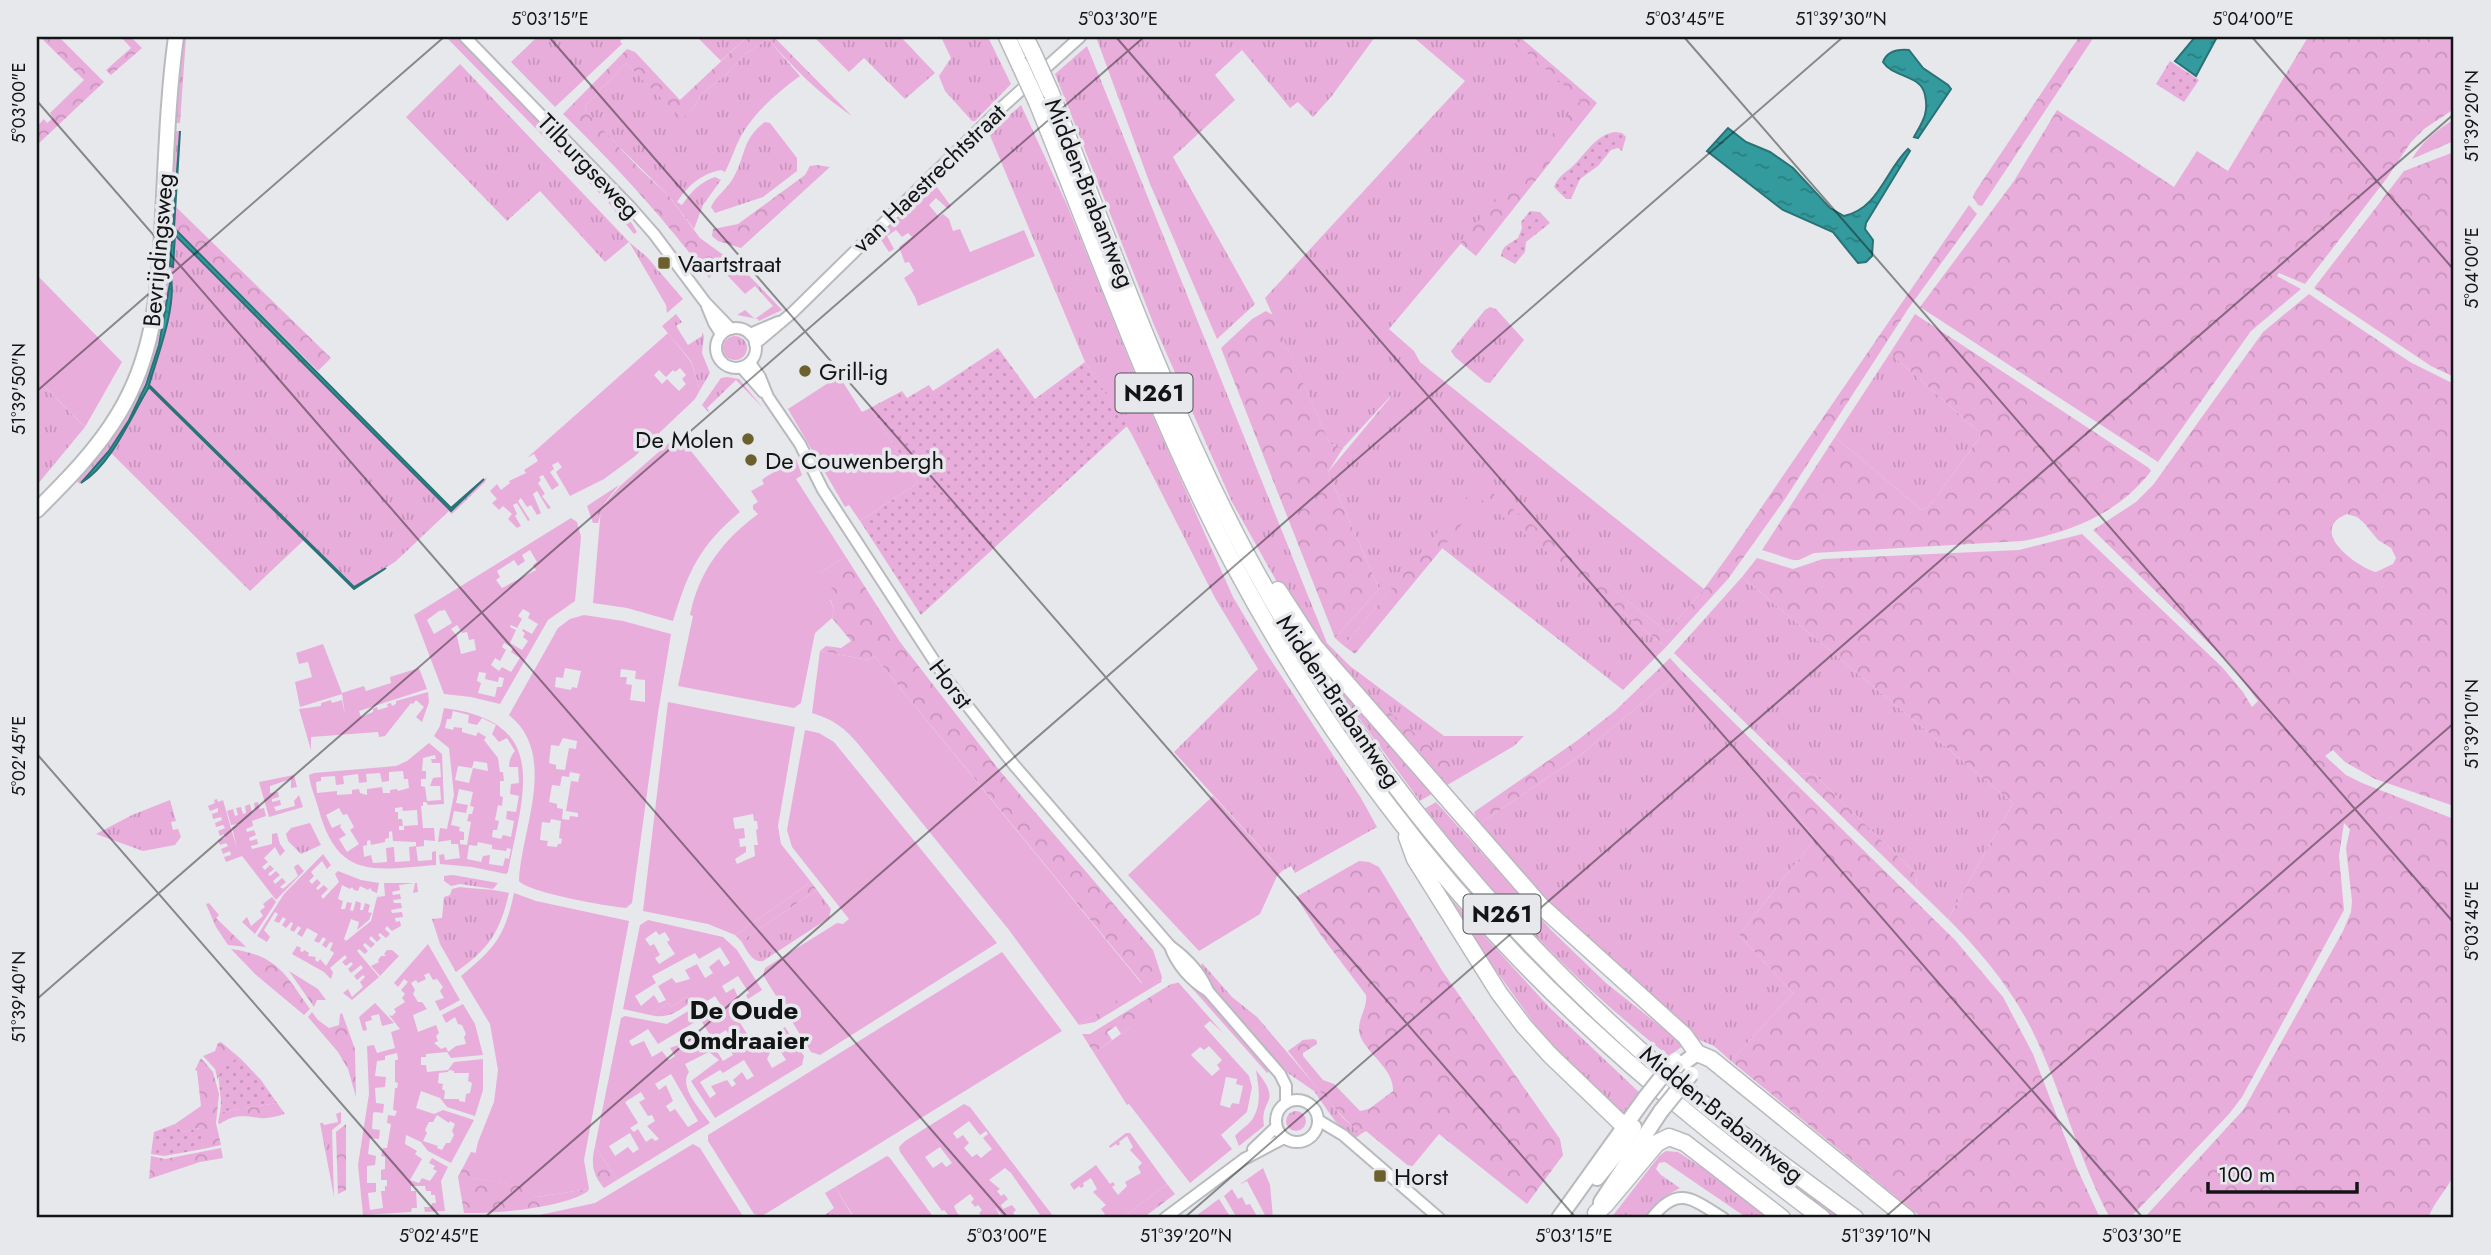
<svg xmlns="http://www.w3.org/2000/svg" width="2491" height="1255" font-family="Jost,sans-serif">
<defs>
<pattern id="grass-tufts" width="24" height="20" patternUnits="userSpaceOnUse" patternTransform="scale(1.75)"><rect width="24" height="20" fill="#e9addc"/><path d="M3 7l-1-3M5 7V3M7 7l1-3M15 17l-1-3M17 17v-4M19 17l1-3" fill="none" stroke="#c794bc"/></pattern>
<pattern id="forest-crowns" width="20" height="18" patternUnits="userSpaceOnUse" patternTransform="scale(1.75)"><rect width="20" height="18" fill="#e9addc"/><path d="M2 6a3 3 0 1 1 6 0M12 15a3 3 0 1 1 6 0" fill="none" stroke="#c794bc"/></pattern>
<pattern id="park-dots" width="8" height="8" patternUnits="userSpaceOnUse" patternTransform="scale(1.75)"><rect width="8" height="8" fill="#e9addc"/><path d="M2 2h.1M6 6h.1" fill="none" stroke="#c794bc" stroke-width="1.8" stroke-linecap="round"/></pattern>
<pattern id="water-ripples" width="26" height="14" patternUnits="userSpaceOnUse" patternTransform="scale(1.75)"><rect width="26" height="14" fill="#339b9e"/><path d="M2 4q2-2 4 0t4 0M15 11q2-2 4 0t4 0" fill="none" stroke="#2a7d80"/></pattern>
</defs>
<rect width="100%" height="100%" fill="#e6e8ec"/>
<!-- grass -->
<g fill="url(#grass-tufts)">
<polygon points="181,37 186,37 180,123 175,123"/>
<polygon points="446,37 457,37 626,210 625,212 637,232 634,234 607,201"/>
<polygon points="537,37 625,37 620,41 622,44 555,107 511,62"/>
<polygon points="697,37 747,37 721,61"/>
<polygon points="814,37 901,37 935,73 905,99 864,58 849,72"/>
<polygon points="941,37 988,37 1011,84 975,121 972,121 945,91 939,76 951,58"/>
<polygon points="1096,37 1375,37 1331,97 1313,117 1298,102 1290,108 1242,50 1215,75 1235,100 1173,157 1255,304 1217,339 1150,184"/>
<polygon points="1413,37 1509,37 1582,100 1389,329 1414,351 1420,362 1704,589 1667,632 1479,483 1344,646 1335,638 1379,589 1328,472 1398,388 1343,448 1330,444 1265,298 1465,81"/>
<path d="M768,39l32,37c-21,15 -42,33 -56,55 -8,12 -12,28 -19,41l-4,-2c-20,4 -33,15 -44,32l5,3c9,-13 18,-23 33,-28l6,3 -18,25 -9,24 -25,-33 -80,-79 -4,-6 1,-6 40,-42 56,55 12,-11 9,-14 24,-19 19,-21z"/>
<polygon points="1087,46 1327,643 1350,666 1444,736 1524,736 1514,746 1420,801 1336,687 1232,502 1154,325 1055,74"/>
<polygon points="460,64 629,242 647,257 683,299 667,313 666,305 629,242 605,262 540,191 507,221 406,117"/>
<polygon points="1021,105 1067,205 1142,392 1233,597 1265,651 1361,798 1377,827 1295,873 1291,866 1282,871 1174,752 1258,669 1215,598 1131,433 1085,362 989,133"/>
<path d="M765,122l5,1 27,35v13l-34,26 -48,16 -4,-6c4,-10 15,-17 21,-27 14,-22 9,-41 33,-58z"/>
<path d="M175,131h5l-10,135h3l1,-31 276,276 37,-34 -2,5 -33,32 -3,-3 -54,51 -41,25 -205,-202 12,-39 11,-67h-3c-6,66 -21,112 -58,168 -8,14 -23,23 -31,37l-3,-3 -1,-4 47,-59 42,-141 6,-2v-6l-6,-2z"/>
<polygon points="738,264 782,310 759,321 758,319 737,315 745,310 755,319 773,306 755,286 745,294 727,275"/>
<polygon points="1490,307 1496,309 1524,340 1490,383 1485,382 1455,357 1451,351 1485,310"/>
<polygon points="676,314 682,322 676,326 688,345 702,336 702,332 704,336 702,353 710,373 700,390 691,361 662,326"/>
<circle cx="735" cy="348" r="12"/>
<polygon points="1890,353 1979,432 1980,437 1933,501 1927,508 1922,510 1835,437"/>
<polygon points="727,377 739,379 763,408 736,380 707,408 710,414 702,405 721,378"/>
<polygon points="37,379 85,427 37,485"/>
<polygon points="149,387 304,540 250,591 111,453 131,421"/>
<polygon points="1482,499 1666,647 1623,690 1442,548"/>
<polygon points="1742,577 2013,803 1948,919 1917,889 1916,874 1813,773 1798,774 1674,653"/>
<polygon points="1681,670 1796,784 1782,801 1786,801 1814,837 1814,840 1739,935 1793,993 1731,1061 1714,1046 1697,1039 1587,942 1478,825 1578,757"/>
<polygon points="170,800 176,821 171,822 173,830 178,829 181,837 175,845 143,851 96,834 132,815"/>
<path d="M1436,802l115,128 55,53 78,62 -15,11c-91,-70 -173,-158 -245,-247z"/>
<polygon points="310,823 321,845 301,854 288,841 286,834 291,828"/>
<polygon points="453,875 498,883 493,889 460,884 451,886 444,881 444,876"/>
<polygon points="1438,885 1549,1007 1642,1095 1625,1116 1546,1040 1436,887"/>
<path d="M460,887c15,2 35,2 49,6 -9,39 -20,56 -53,79l-16,-28 -8,-25 10,-1 2,-21 6,-2 2,-6z"/>
<path d="M817,890l14,19 -2,9 -66,43c-11,2 -16,-11 -22,-20z"/>
<polygon points="1202,963 1232,997 1257,1017 1343,1118 1361,1134 1354,1139 1335,1121 1314,1091 1282,1069 1202,975 1200,970"/>
<polygon points="1685,1096 1845,1218 1832,1218 1680,1101"/>
<circle cx="1296" cy="1121" r="10"/>
<polygon points="341,1112 341,1123 332,1130 334,1197 320,1123 323,1123 324,1125 338,1122 336,1114"/>
<polygon points="1666,1151 1678,1152 1704,1169 1770,1218 1747,1218 1665,1162 1659,1163 1656,1169 1661,1175 1680,1188 1664,1197 1646,1218 1611,1218 1660,1155"/>
<polygon points="835,1187 852,1215 846,1218 821,1218 834,1208 825,1193"/>
</g>
<!-- forest -->
<g fill="url(#forest-crowns)" fill-rule="evenodd">
<polygon points="40,37 59,37 104,82 37,145 37,126 44,119 47,123 53,118 50,113 84,80"/>
<polygon points="121,37 131,37 142,48 111,75 106,70 131,48"/>
<path d="M747,37h27l78,79c-35,-24 -56,-46 -84,-77l-22,14 -19,21 -24,19 -9,14 -12,12 -56,-56 -40,42 -1,6 54,57 30,28 31,42 29,21 -20,19c-45,-60 -93,-112 -146,-164l64,-65 8,3 45,48z"/>
<polygon points="1509,37 1520,37 1597,103 1476,256 1460,243 1581,100"/>
<polygon points="2079,37 2094,37 1982,206 1978,205 1973,197 1975,192"/>
<polygon points="2308,37 2454,37 2454,109 2424,129 2411,142 2387,178 2305,284 2279,273 2277,276 2301,289 2251,331 2158,462 1920,307 2014,181 2057,110 2174,187 2197,151 2228,171"/>
<path d="M2454,119v22l-42,18c11,-19 24,-28 42,-40z"/>
<polygon points="2454,152 2454,377 2431,366 2314,288 2404,171"/>
<polygon points="817,165 830,167 741,248 718,241 712,236 713,229 738,224 805,175 810,166"/>
<polygon points="1969,205 1977,214 1908,309 1785,499 1748,551 1728,579 1666,647 1482,500 1355,654 1344,646 1479,482 1667,632 1704,589 1730,553"/>
<polygon points="176,207 331,358 318,371 174,228"/>
<path d="M2309,294l101,68 44,22v422l-79,-27 -30,-17 -12,-12 -8,6 21,19 16,8 92,36v355c-7,16 -20,28 -26,44h-284l100,-109 99,-178 8,-19 1,-11 -6,-53 4,-19 -6,-6 -5,33 5,54 -102,187 -13,17 -99,104h-20c-32,-60 -48,-127 -78,-188 -21,-42 -51,-78 -84,-111l65,-116 -271,-226 15,-19 36,11 30,-10 196,-9 63,-16 140,133 21,25 9,15 6,-6 -28,-37 -137,-134 43,-28 17,-17 110,-153zM2347,514l10,3 7,6 14,17 13,8 5,10 -3,6 -17,8c-21,-6 -69,-42 -29,-58z"/>
<polygon points="1266,311 1273,315 1330,444 1343,448 1328,472 1379,589 1335,638 1221,348 1252,319"/>
<path d="M1915,314l234,154 2,3c-32,42 -79,61 -129,70l-208,12 -15,7h-6l-31,-10 73,-113 87,73 5,-2 6,-7 47,-64 -1,-5 -89,-79z"/>
<polygon points="619,485 604,504 598,523 593,523 587,506"/>
<polygon points="846,557 900,642 1000,771 1153,950 1162,977 1161,982 1095,1022 1079,1025 1142,983 874,656 869,660 820,651 826,646 841,648 851,641 832,618 834,609 820,572"/>
<polygon points="1670,658 1681,670 1578,757 1478,825 1474,812 1578,740 1615,711"/>
<polygon points="1338,675 1350,679 1456,768 1420,785 1413,782 1381,740"/>
<polygon points="1813,773 1916,874 1917,889 1798,774"/>
<polygon points="1796,784 1955,940 2003,997 2033,1054 2076,1166 2100,1218 1922,1218 1731,1061 1793,993 1739,935 1814,840 1814,837 1786,801 1781,802"/>
<path d="M1359,861l10,1 10,5 64,105 117,167 3,16 -36,49 -88,-70 -28,34 -45,-37 -5,3c-28,-24 -50,-54 -73,-83l15,-11 11,-1 3,2v3l-14,9v3l20,24 11,4 26,27 9,-2 24,-18c1,-21 -23,-35 -32,-53 -7,-16 7,-28 5,-43l-46,-61 -24,-37z"/>
<polygon points="811,882 817,890 741,941 735,935"/>
<polygon points="209,903 219,915 216,918 246,947 228,945 216,927 206,904"/>
<path d="M231,949c46,6 54,25 79,60l-6,6 -49,-41z"/>
<polygon points="289,971 318,989 326,1000 317,1000 314,1007"/>
<polygon points="1178,983 1162,997 1163,1005 1121,1034 1116,1026 1107,1032 1112,1040 1094,1053 1082,1034 1090,1034 1171,984"/>
<path d="M686,997l4,6c-15,10 -23,16 -40,12l18,-12 3,4z"/>
<polygon points="312,1012 318,1020 329,1028 339,1025 340,1014 342,1013 355,1049 356,1097 348,1069 338,1052 308,1017"/>
<path d="M221,1042l20,17c-14,4 -21,7 -23,22l-3,-12 -12,-13 12,-5 3,-8z"/>
<polygon points="201,1058 213,1072 219,1094 216,1123 221,1145 203,1149 199,1128 183,1132 175,1124 201,1106 197,1071 195,1070"/>
<path d="M277,1103l8,11c-8,2 -17,5 -25,4 -17,-2 -25,-4 -40,6l-2,-1 2,-11z"/>
<polygon points="346,1124 346,1190 338,1194 336,1132"/>
<path d="M595,1146l22,34 -13,8c-12,-14 -13,-25 -9,-42z"/>
<polygon points="221,1148 223,1158 200,1162 149,1179 151,1156 165,1159"/>
<path d="M471,1152l5,1 -5,25 51,8 14,11 53,-8 -1,2c-23,17 -95,23 -124,22l-6,-36z"/>
<polygon points="1167,1184 1175,1194 1143,1218 1122,1218"/>
</g>
<!-- park -->
<g fill="url(#park-dots)">
<polygon points="2170,61 2199,80 2184,102 2156,84"/>
<path d="M1615,132l7,1 4,4 -4,14 -4,-3 -7,2 -13,16 -18,13 -9,20h-5l-12,-12c5,-13 14,-15 22,-24 11,-12 22,-29 39,-31z"/>
<path d="M1530,211l10,1 10,11 -24,19 -1,10 -10,12 -14,-8c1,-11 9,-12 17,-18l4,-10 -1,-6z"/>
<polygon points="998,348 1035,399 1085,362 1127,426 921,615 860,521 918,483 870,408 902,391 907,398 929,385 933,391"/>
<path d="M241,1059l20,21 16,23 -57,9c5,-25 -15,-45 21,-53z"/>
<polygon points="175,1124 183,1132 200,1128 203,1149 164,1156 151,1154 154,1132"/>
</g>
<!-- garden -->
<g fill="#e9addc" fill-rule="evenodd">
<polygon points="934,183 951,206 948,209 936,198 929,205 939,217 943,214 949,219 953,231 960,229 970,252 1024,230 1035,256 918,306 915,297 904,278 914,271 909,262 905,263 899,247 912,237 908,233 902,237 896,230 887,236 894,249 889,252 879,237"/>
<polygon points="37,275 122,362 85,427 37,379"/>
<path d="M668,333l23,29 9,28 -5,9 -61,58 -30,22 -34,17 -14,-24 6,-5 -4,-5 -6,3 2,4 -4,3 9,13 -7,5 -9,-15 -4,2 2,3 -3,3 7,11 -3,2 9,12 -3,1 -11,-18 -4,3 8,19 -4,2 -6,-10 -4,2 -6,-9 -3,3 12,19 -2,1 -11,-18 -4,2 4,9 -2,2 6,10 -4,2 -9,-9 4,-5 -9,-8 -4,4 -7,-7 5,-4 -7,-8 7,-7 4,6 9,-7 -1,-2 17,-8 -2,-3 14,-9 -4,-7 -7,4zM680,368l6,7 -4,4 4,5 -7,7 -12,-12 -5,5 -8,-9 5,-5 7,7 7,-7 2,2z"/>
<polygon points="839,376 862,412 870,408 918,483 860,521 849,505 845,507 788,409"/>
<path d="M678,435l62,77c-41,34 -52,60 -67,109l-46,-13 -34,-5 8,-95 19,-22z"/>
<path d="M796,459l6,16 -6,4 50,78 -26,15 17,23 -7,5 4,9 -2,9 -17,15 -14,70 -7,5 -116,-22 15,-70 -3,-1c9,-44 33,-75 68,-101l-5,-5v-4l5,-3 -7,-11 13,-7 -2,-4 2,-2z"/>
<path d="M571,518l6,4 4,15 -6,64 -27,19 -48,84 -29,-7 -27,-3 -30,-79zM530,550l7,12 -4,3 3,5 -34,18 -6,-8 4,-3 -3,-6 17,-11 4,6 7,-5 -3,-6zM523,609l7,4 -2,5 10,6 -6,10 -9,-5 -1,2 3,2 -2,4 5,4 -6,9 -12,-7 6,-13 -6,-3 1,-2 6,3 5,-9 -4,-3zM445,610l7,13 -18,11 -7,-14 12,-9zM457,625l5,8 5,-1 2,8 5,-1 2,11 -15,4 -4,-18 -6,-7zM504,643l9,5 -2,4 9,6 -9,14 -9,-5 -3,4 -8,-6 4,-7 5,3 6,-11 -4,-3zM479,672l7,1 -1,6 13,3 1,-5 5,1 -2,9h-5l-2,10 -17,-4 3,-10 -4,-2z"/>
<path d="M584,615l39,6 48,13 -13,79 -26,190 -6,5c-20,-2 -96,-15 -107,-27 2,-51 40,-126 -10,-166l49,-87 12,-9zM565,668l16,3 -4,17 -5,-1 -1,3 -16,-3 1,-10 7,1zM621,669l15,2 -1,8 10,1v22l-15,-2 2,-15 -6,-1 1,-7h-7zM563,738l14,3 -1,8 -7,-1 -4,22 -9,-1v-4l-7,-2 2,-18 8,1zM570,772l10,2 -2,8 -7,-1 -5,30 12,2v4l-8,-1 -1,4 -7,-1 1,-10 -6,-1v-4l-8,-2 3,-17 8,1 2,-10 7,1zM551,819l10,2 -2,17 3,1 -1,5h-3l-1,3 -10,-1 1,-5 -8,-1 2,-18 8,1z"/>
<polygon points="323,644 342,693 364,686 366,691 391,683 390,677 419,668 427,689 359,711 361,717 373,712 373,709 377,707 378,710 388,707 387,704 391,703 392,706 396,704 396,701 428,692 429,702 422,722 416,717 424,707 416,700 413,704 411,703 385,736 379,737 378,732 311,737 311,750 299,709 321,706 321,703 331,700 332,703 342,700 345,715 342,694 300,707 295,682 312,677 308,662 299,664 296,653"/>
<path d="M820,651l49,9 5,-4 268,328 -63,41 -70,-95 -150,-185c-14,-17 -26,-26 -47,-32z"/>
<path d="M668,702l127,25 -17,99 3,18 30,38 -76,53 -27,-11 -65,-13zM753,814l1,7h3l1,8 -2,1 2,15h-4l1,11 -18,8 -2,-5 11,-7v-6l-6,1 -1,-8 6,-1 -1,-10 -9,1 -2,-11z"/>
<path d="M444,708c108,14 79,85 64,164l-2,2 -34,-7 -32,-3 -1,-9 5,-1 1,6 15,-2 -2,-14h-7v-4l-13,2 2,-14 7,1 7,-34 -5,-47 -15,-12 6,-10zM453,711l16,4 -1,8 9,2 5,-7 14,7 -4,9 7,8 8,-4 8,13c-4,4 -6,10 -6,16h9l1,16 -8,1 -1,10 9,2 -3,16 -9,-1 -1,8 8,2 -3,16 -8,-2 -2,4 -9,-2 1,-7h4l2,-9 -4,-1 3,-15 4,1 1,-9 -3,-1v-15h4l-1,-9h-3l-2,-14 -14,-18 2,-3 -8,-5 -2,4 -14,-4v-4l-8,-1 -1,3 -8,-2 2,-9h4zM474,761l13,2 1,8 -15,-3 -4,15 -14,-3 3,-14 14,2zM459,789l14,3 -3,14 4,1 -2,7h-3l-2,7 4,1 -4,23 -7,-1v-4h4v-8l-5,-1 1,-4 -9,-2 3,-14 12,2 2,-8 -12,-2zM478,842l14,3v4l14,2 1,-3 4,1 -2,10 -4,-1 -2,8 -14,-2 1,-9 -7,1 -2,6 -14,-3 2,-14 8,1z"/>
<polygon points="805,730 819,733 834,742 997,943 820,1055 811,1052 763,975 765,968 837,923 843,924 849,919 792,847 787,830"/>
<path d="M429,743l13,11 2,50 -16,1 -2,-3h-3v4h-2l2,22h11l1,13 -11,-1v6l-8,1 2,14 14,-1v-8l4,-1v14c-63,5 -99,15 -118,-58 -3,-11 -8,-21 -9,-32l5,-2 82,-7 11,-5zM435,755l1,4h-5l1,4h8l1,14 -8,1 -3,8h10l1,14 -14,1 -2,-14 -4,-1v-7h5v-8h-4l1,-13zM403,771l1,8h4l1,9 -11,3 -1,-2 -7,1v3h-7l-1,-6 -15,2v6l-7,-2 -1,-4 -7,1v4l-15,1v-4l-20,2 -1,-11 5,-1v-4l14,-1 1,9 8,-1 -1,-8 15,-2 1,9 8,-1 -1,-8 14,-1 2,9 7,-1v-9zM402,807l1,4 14,-1 1,15 -14,1v4h-5v-4h4l-1,-7h-4v-7h-3v-4zM339,808l4,7 4,-1 7,13 -4,3 9,14 -12,8 -8,-13 7,-4 -6,-8 1,-3 -9,4 -6,-13zM392,831l1,10 23,1v4l-7,1 1,14 -15,1 -1,-15 -8,1 1,14 -14,1 -2,-8 -7,2 -1,-11 4,-1v-4l3,-1 1,5 14,-3v-3l4,-1v-6z"/>
<polygon points="294,775 297,787 291,788 291,779 270,786 270,793 278,792 279,797 272,799 272,802 280,800 281,805 274,807 276,811 295,806 294,801 299,795 303,807 269,817 259,782"/>
<polygon points="1213,796 1282,871 1277,876 1260,914 1199,951 1128,875"/>
<polygon points="217,799 218,802 223,800 237,849 232,827 240,824 231,825 227,811 233,809 235,816 238,815 236,808 241,807 243,814 246,813 245,806 250,804 252,812 255,810 254,803 258,802 260,809 264,808 266,816 252,821 253,826 246,829 247,832 254,830 256,835 249,838 250,841 257,839 258,844 251,846 252,849 272,844 272,834 277,833 280,844 285,851 280,856 275,847 264,858 268,862 262,867 265,870 270,865 274,869 268,874 270,876 276,871 280,875 273,881 275,884 282,878 286,882 280,887 283,889 298,876 294,867 298,864 304,871 276,900 242,856 226,862 224,857 231,855 230,851 223,854 221,849 228,846 226,843 220,845 218,840 225,838 224,834 220,836 218,831 225,828 223,825 216,827 215,823 222,820 221,817 213,819 212,814 218,812 218,808 210,811 208,806 215,803 214,800"/>
<polygon points="323,854 331,865 327,869 322,861 311,872 314,876 309,881 312,884 317,879 321,883 316,888 318,890 324,885 328,889 321,896 323,899 339,882 335,874 338,871 361,880 379,883 377,893 372,891 370,888 368,890 360,886 358,891 354,890 352,887 350,889 342,885 338,899 343,901 341,909 345,909 347,902 352,903 350,910 353,911 356,901 361,903 360,910 363,910 365,903 370,905 368,912 372,913 369,920 357,930 359,922 351,919 344,939 346,941 371,921 377,897 385,896 384,883 417,883 418,892 413,893 415,883 399,885 400,890 392,892 393,895 400,894 401,899 393,900 394,903 401,903 402,908 391,910 392,913 402,912 403,917 395,918 396,922 400,921 401,926 392,931 387,926 385,929 390,934 386,938 380,933 378,935 381,938 377,942 371,936 369,939 375,944 371,948 365,943 363,945 368,951 365,954 359,949 357,951 379,977 352,1000 343,993 348,989 352,997 363,987 360,982 365,977 363,975 357,980 354,976 363,968 361,965 351,973 348,969 353,964 351,962 346,966 342,962 347,958 345,955 330,968 333,972 331,979 324,972 292,954 297,946 301,948 300,951 303,952 304,950 309,953 308,956 316,957 315,960 318,962 320,959 326,966 334,953 330,950 333,943 330,942 326,948 322,945 326,939 323,937 319,943 314,941 318,934 307,928 302,937 297,934 301,928 298,926 294,932 290,930 293,923 291,922 286,928 282,925 286,919 283,917 279,923 274,921 278,914 275,912 264,930 270,937 267,942 257,936 284,894"/>
<path d="M514,893l22,8 93,20 -45,239 5,29 -53,8 -15,-11 -51,-8 8,-36 16,-40 4,-32 -8,-46 -29,-48c34,-28 44,-40 53,-83z"/>
<polygon points="272,897 276,902 255,934 242,922 247,917 251,926 263,916 260,911 265,907 263,904"/>
<path d="M648,920l75,17 14,13 25,40 -14,9 -2,-4 3,-2 -11,-17 -16,10 4,7 8,-5 7,16 -9,6 27,43 8,-5 3,5 -3,6 5,9 14,-8 -15,-24 14,-9 19,29 -2,9 -87,53 -24,-37 28,-21 -10,-8 -24,12 4,8c-11,15 12,38 21,51l-93,57 -22,-34 26,-128 4,-2 42,8 26,-16 -7,-11 -15,10 -3,-4 -18,12 -27,-6 17,-84zM656,931l3,4 6,-3 5,8 -3,2 8,12 -16,10 -4,-6 5,-3 -6,-11 -4,2 -5,-7zM720,947l10,16 -6,4 -5,-8 -10,8 4,6 -8,5 -8,-14 -12,6 5,9 -14,4 -4,-5 -14,8 8,14 -7,3 -5,-8 -13,11 -6,-10 21,-13 -4,-7 43,-23 4,6zM715,996l11,17 -7,3 -3,-5 -14,8 -6,-11zM700,1019l10,16 -6,3 -5,-8 -13,12 -16,6 5,8 -6,4 -7,-9 -10,6 -8,-16 -12,5 -3,-5 19,-12 10,15zM726,1030l4,7 -8,4 11,14 -10,6 -13,-21zM744,1060l10,16 -7,4 -5,-8 -9,8 3,4 -4,3 -5,-7 -16,6 5,8 -6,4 -10,-16 20,-12 3,3zM671,1074l27,47 -10,6 -13,-18 -5,3 -4,-6 7,-5 -7,-16 -7,5 -4,-6zM641,1092l4,7 -6,3 9,14 4,-1 3,6 -8,5 12,13 -4,2 -3,-3 -6,4 -8,-13 -4,3 -4,-4 8,-5 -13,-21zM630,1133l9,16 -6,4 -5,-6 -13,9 -6,-10z"/>
<path d="M428,944l32,56 -20,11 -5,-10 9,-3 -4,-7 3,-4 -6,-8 -4,1 -4,-7 -5,2 2,4 -8,4 -2,-3 -5,3 4,7 -2,4 5,8h4l5,7 -14,6 5,17 18,-7 3,8 -3,3 2,5 -4,2 7,6 5,-2 2,5 8,-6 10,-2 -2,-7 2,-3 -4,-9 -4,-1 -3,-7 -9,6 -4,-8 21,-11 12,20 8,31 -32,3 -4,-6 -21,2v3h-5v8h5l1,7 21,-2 6,-8 29,-3v31l-8,26 -28,-9 -7,-9 -19,-7 -5,17 18,6 9,-4 31,10 -23,43 -23,-12 -7,-9 -15,-7 -1,9 12,7 -2,3 7,5 -12,21 9,3 3,-5 8,3 7,-10 -4,-2 2,-3 -6,-3 3,-5 16,9 -7,14 4,30 -20,1 -1,-5h7l1,-4h4l-1,-8h-4v-4h-5l-1,-5h-14v5h5l1,17h-5l-1,4 -48,3 -5,-50 11,-71 -2,-48 7,-1 3,8 18,-5 -4,-16 9,-3 -11,-14 3,1 4,-4 -2,-3 11,-7 -3,-4 3,-4 -4,-4 7,-8 -4,-3 -6,8 -4,-4zM397,1053l1,7h-3v22l3,1 -1,5h-2l-2,22 4,1 -2,5 -7,-1 -1,8 4,1 -4,24h-4l-2,8 4,1v12l-4,1v10h6v6h-2v5h-4l2,17 -13,2 -2,-17 8,-1v-9h-9v-17l8,-1 1,-9 -8,-2 2,-16 9,1 1,-9 -8,-1 1,-16 2,-1 8,1 1,-9 -8,-1 -1,-15 10,-1 1,-10 -11,-1 2,-15 8,-1v-4zM449,1070l5,1v2h15l-1,8 4,2 -2,10 -4,1 -1,8 -6,-1v-2h-15l1,-8 -3,-2 1,-5 -5,-1 1,-10 9,-1zM437,1115l12,8 1,-2 5,3 -3,7 2,4 -4,8h-4l-4,7 -5,-2 1,-2 -15,-5 4,-8 -2,-3 4,-8h4z"/>
<polygon points="387,950 392,950 399,956 380,976 371,966 379,962 378,960 381,956 386,956 384,954"/>
<polygon points="1002,952 1062,1031 762,1216 754,1214 708,1141 708,1135"/>
<polygon points="1187,976 1271,1070 1267,1073 1184,979"/>
<path d="M1178,982l45,51 -13,-12 -6,5 45,50 3,11 -5,25 -26,23 11,14 -42,34 -61,-79 -2,1 -33,-52 68,-48 -1,-8zM1209,1046l13,14 -5,5 3,4 -8,7 -21,-21 9,-8 4,3zM1226,1077l11,2 -1,5 7,2 -4,18 -7,-1 -2,5 -10,-3z"/>
<polygon points="375,1003 394,1023 382,1026 379,1014 371,1016 372,1020 365,1022 367,1030 363,1031 359,1017"/>
<path d="M1256,1070c28,35 3,27 8,56l-25,20 -4,-10c5,-6 12,-10 17,-16 11,-17 6,-35 4,-50z"/>
<path d="M964,1104l6,3 83,109 -8,2 -4,-2 -30,-43 -6,-5 -16,12 11,9 -3,2 4,5 3,-2 4,5 -7,6 2,4 9,-4 4,5 -3,3 4,5 3,-2 1,2h-17l-9,-11 6,11h-13l-2,-2 -3,2 -4,-5 3,-3 -4,-5 -3,2 -4,-5 3,-3 -4,-5 -16,12 3,7 6,5h-12l-7,-8 -2,1 -42,-59 -1,-5 6,-6zM969,1121l11,14 6,-4 2,3 -5,4 9,11 -11,9 -4,-4 -5,3 -8,-9 5,-5 -6,-8 -6,4 -4,-6zM940,1147l12,16 -6,4 -4,-5 -9,6 -8,-11z"/>
<polygon points="1126,1133 1130,1133 1167,1184 1122,1218 1100,1218 1105,1214 1101,1209 1106,1205 1093,1192 1097,1189 1091,1178 1083,1183 1084,1186 1081,1188 1079,1186 1074,1190 1070,1184 1096,1165 1110,1184 1113,1182 1115,1185 1112,1187 1118,1195 1127,1186 1125,1182 1141,1173 1138,1167 1142,1163 1130,1150 1133,1147 1127,1136 1119,1142 1120,1144 1118,1146 1116,1144 1110,1148 1109,1146"/>
<polygon points="693,1144 700,1148 744,1218 526,1218 595,1203"/>
<polygon points="887,1156 890,1158 934,1218 846,1218 852,1214 835,1187"/>
<polygon points="1263,1168 1270,1185 1273,1218 1264,1218 1266,1217 1247,1181 1239,1185"/>
<polygon points="1232,1189 1238,1199 1242,1197 1246,1205 1250,1204 1258,1218 1237,1218 1224,1196"/>
<polygon points="1219,1199 1231,1218 1193,1218"/>
</g>
<!-- water -->
<g fill="url(#water-ripples)" stroke="#297275" stroke-width="2">
<polygon points="2195,37 2217,37 2196,76 2175,61"/>
<path d="M1909,50l14,18 25,17 3,4 -33,49 -4,-1c9,-16 15,-24 11,-42 -4,-21 -32,-17 -42,-33 4,-11 15,-13 26,-12z"/>
<path d="M1728,128l18,14 24,10 23,16 37,40 14,8c35,-8 41,-45 64,-67l2,2 -44,72 -1,6 8,11 -1,16 -6,6 -8,1 -25,-31 -50,-22 -76,-59z"/>
<polygon points="180,131 174,228 451,508 484,479 451,511 175,235 173,267 170,266"/>
<path d="M171,277c5,32 -13,77 -22,108l205,202 32,-19 -32,21 -205,-202c-19,31 -37,77 -68,96l28,-32 20,-31 17,-35 13,-40z"/>
</g>
<g fill="none" stroke-linecap="round" stroke-linejoin="round">
<!-- minor casing -->
<g stroke="#b8babe" stroke-width="14">
<g id="minor">
<polyline points="465,37 632,209 654,234 705,302 731,329"/>
<polyline points="707,306 714,323 721,334"/>
<circle cx="736" cy="348" r="20"/>
<polyline points="750,334 778,322"/>
<polyline points="755,344 792,313 1000,109 1080,37"/>
<path d="M750,363l10,14 8,20 32,47 23,46 121,186 70,89 156,181c15,11 31,27 38,45"/>
<polyline points="742,368 763,392"/>
<path d="M1170,946c6,18 21,35 38,45l72,83 6,12v17"/>
<circle cx="1297" cy="1121" r="21"/>
<polyline points="1318,1120 1343,1135 1439,1218"/>
<polyline points="1253,1149 1276,1127"/>
<polyline points="1165,1218 1244,1159 1284,1138"/>
<path d="M1652,1218c26,-34 42,-18 71,0"/>
</g>
</g>
<!-- major casing -->
<g stroke="#b8babe" stroke-width="18">
<g id="major">
<path d="M37,510c30,-30 60,-60 82,-97 34,-56 39,-116 43,-180 4,-65 5,-132 14,-196"/>
<polyline points="1681,1065 1697,1053"/>
<polyline points="1597,1178 1618,1152 1634,1127"/>
<polyline points="1601,1202 1661,1111"/>
<polyline points="1559,1218 1645,1098"/>
</g>
</g>
<!-- highway casing -->
<g stroke="#b8babe" stroke-width="19">
<g id="highway">
<polyline points="1007,37 1020,65"/>
<polyline points="1025,37 1033,53"/>
<path d="M1050,91c62,158 119,320 200,470 105,192 244,362 409,506 62,54 130,102 196,151"/>
<path d="M1037,102c63,155 118,314 197,463 88,165 204,320 341,449 78,74 162,140 247,204"/>
<polyline points="1278,590 1315,647 1541,906 1685,1036 1697,1053 1711,1059 1907,1218"/>
<polyline points="1407,837 1415,859 1499,993 1524,1026 1550,1055 1624,1126 1627,1135"/>
<polyline points="1596,1213 1605,1205 1657,1143 1669,1137 1685,1143 1782,1218"/>
</g>
</g>
<!-- minor -->
<use href="#minor" stroke="#fff" stroke-width="10"/>
<!-- major -->
<use href="#major" stroke="#fff" stroke-width="14"/>
<!-- highway -->
<use href="#highway" stroke="#fff" stroke-width="16"/>
<!-- major-bridge casing -->
<g stroke="#b8babe" stroke-width="18" stroke-linecap="butt">
<g id="major-bridge">
<polyline points="1645,1098 1675,1060"/>
<polyline points="1661,1111 1691,1074"/>
</g>
</g>
<!-- highway-bridge casing -->
<g stroke="#b8babe" stroke-width="19" stroke-linecap="butt">
<g id="highway-bridge">
<polyline points="1033,53 1050,91"/>
<polyline points="1020,65 1037,102"/>
</g>
</g>
<!-- major-bridge -->
<use href="#major-bridge" stroke="#fff" stroke-width="14"/>
<!-- highway-bridge -->
<use href="#highway-bridge" stroke="#fff" stroke-width="16"/>
</g>
<!-- ticks -->
<path fill="none" stroke="#131415" stroke-width="2" stroke-opacity="0.45" d="M549,37l1027,1181M1116,37l1027,1181M1684,37l770,886M2252,37l202,233M37,101l971,1117M37,391l407,-354M37,754l404,464M37,999l1107,-962M484,1218l1359,-1181M1184,1218l1270,-1104M1884,1218l570,-495"/>
<!-- markers -->
<g fill="#6c602d" stroke="#e6e8ec" stroke-width="2.5">
<rect x="657" y="256" width="14" height="14" rx="3.5"/>
<circle cx="805" cy="371" r="7"/>
<circle cx="748" cy="439" r="7"/>
<circle cx="751" cy="460" r="7"/>
<rect x="1373" y="1169" width="14" height="14" rx="3.5"/>
</g>
<g text-anchor="middle" dominant-baseline="central" stroke-width="7" stroke-linejoin="round" paint-order="stroke">
<!-- shield labels -->
<g fill="#e6e8ec" stroke="#525456" stroke-width="2">
<rect x="1115.5" y="373.5" width="77" height="39" rx="5"/>
<rect x="1463.5" y="894.5" width="77" height="39" rx="5"/>
</g>
<g font-size="23" font-weight="bold" fill="#131415">
<text x="1154" y="393">N261</text>
<text x="1502" y="914">N261</text>
</g>
<!-- street labels -->
<g font-size="24" fill="#131415" stroke="#e6e8ec">
<text transform="translate(589 166) rotate(46)">Tilburgseweg</text>
<text transform="translate(929 178) rotate(-44)">van Haestrechtstraat</text>
<text transform="translate(1090 193) rotate(68)">Midden-Brabantweg</text>
<text transform="translate(158 250) rotate(-85)">Bevrijdingsweg</text>
<text transform="translate(951 684) rotate(53)">Horst</text>
<text transform="translate(1339 701) rotate(56)">Midden-Brabantweg</text>
<text transform="translate(1722 1114) rotate(39)">Midden-Brabantweg</text>
</g>
<!-- poi labels -->
<g font-size="24" fill="#131415" stroke="#e6e8ec" text-anchor="start">
<text x="678" y="263">Vaartstraat</text>
<text x="819" y="371">Grill-ig</text>
<text x="734" y="439" text-anchor="end">De Molen</text>
<text x="765" y="460">De Couwenbergh</text>
<text x="1394" y="1176">Horst</text>
</g>
<!-- neighbourhood labels -->
<g font-size="26" font-weight="bold" fill="#131415" stroke="#e6e8ec">
<text x="744" y="1010">De Oude<tspan x="744" dy="30">Omdraaier</tspan></text>
</g>
</g>
<!-- border -->
<rect width="2491" height="1255" fill="none" stroke="#e6e8ec" stroke-width="77"/>
<!-- scale -->
<path d="M2208 1182v10h149v-10" fill="none" stroke="#131415" stroke-width="3.5"/>
<text x="2218" y="1182" font-size="21" fill="#131415" stroke="#e6e8ec" stroke-width="5" paint-order="stroke">100 m</text>
<rect x="38" y="38" width="2414" height="1178" fill="none" stroke="#131415" stroke-width="2.5"/>
<g font-size="18" text-anchor="middle" fill="#131415">
<text x="550" y="25">5°03'15"E</text>
<text x="1118" y="25">5°03'30"E</text>
<text x="1685" y="25">5°03'45"E</text>
<text x="1841" y="25">51°39'30"N</text>
<text x="2253" y="25">5°04'00"E</text>
<text transform="translate(19 103) rotate(-90)" y="6">5°03'00"E</text>
<text transform="translate(2472 116) rotate(-90)" y="6">51°39'20"N</text>
<text transform="translate(2472 268) rotate(-90)" y="6">5°04'00"E</text>
<text transform="translate(19 389) rotate(-90)" y="6">51°39'50"N</text>
<text transform="translate(2472 724) rotate(-90)" y="6">51°39'10"N</text>
<text transform="translate(19 756) rotate(-90)" y="6">5°02'45"E</text>
<text transform="translate(2472 921) rotate(-90)" y="6">5°03'45"E</text>
<text transform="translate(19 997) rotate(-90)" y="6">51°39'40"N</text>
<text x="439" y="1242">5°02'45"E</text>
<text x="1007" y="1242">5°03'00"E</text>
<text x="1186" y="1242">51°39'20"N</text>
<text x="1574" y="1242">5°03'15"E</text>
<text x="1886" y="1242">51°39'10"N</text>
<text x="2142" y="1242">5°03'30"E</text>
</g>
</svg>
